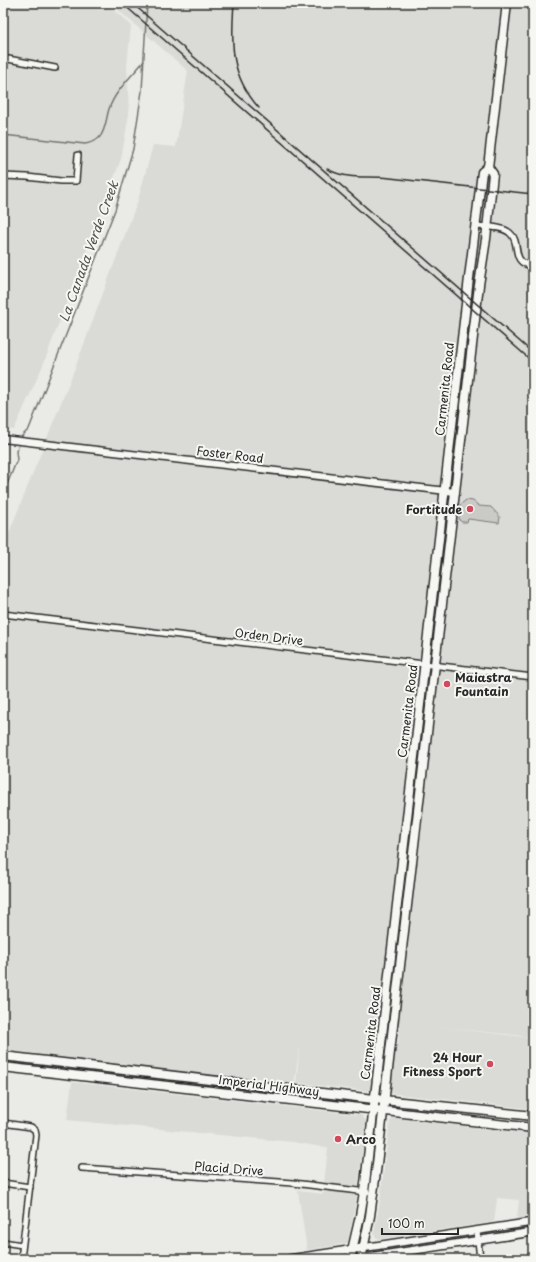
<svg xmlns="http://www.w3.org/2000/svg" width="536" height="1262" font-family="'Playpen Sans',sans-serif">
<rect width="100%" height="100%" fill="#eaeae6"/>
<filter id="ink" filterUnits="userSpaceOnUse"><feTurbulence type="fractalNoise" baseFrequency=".025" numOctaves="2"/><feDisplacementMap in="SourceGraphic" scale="8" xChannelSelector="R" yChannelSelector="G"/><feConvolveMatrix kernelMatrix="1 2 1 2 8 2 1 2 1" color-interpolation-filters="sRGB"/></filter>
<g filter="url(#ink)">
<!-- built -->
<g fill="#dadad6" fill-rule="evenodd">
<polygon points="3,3 105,3 131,25 127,65 129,114 121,159 43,365 14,430 3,428"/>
<path d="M110,3h423v1034l-94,-10 94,11v71l-237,-26 4,-38 -6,39 -291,-34v-502l74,-185 61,-163 15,-55 23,2 12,-76zM377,1022l23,1 -2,22 -23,-4z"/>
<polygon points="72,1082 361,1115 366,1121 356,1200 348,1242 344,1244 307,1250 298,1191 323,1194 328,1148 293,1142 67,1120"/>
<polygon points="394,1118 533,1134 533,1215 517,1219 519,1200 497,1198 494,1222 379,1239 376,1237 374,1234 380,1201 390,1121"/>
</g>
<!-- green -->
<polygon fill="#cacac7" stroke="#7a7a79" points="466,500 473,501 479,506 491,507 500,517 499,523 468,519 467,522 462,522 459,520 460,505"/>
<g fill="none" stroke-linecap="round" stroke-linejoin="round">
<!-- stream -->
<g stroke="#727270" stroke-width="1.5">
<path d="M3,135l82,9c5,-1 10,-3 14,-6 7,-7 7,-20 10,-29 6,-18 23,-33 35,-48"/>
<polyline points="21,440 22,436 29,429 115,210 133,149 142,91 147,3"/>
<polyline points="3,494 17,460 16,451 20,443"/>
</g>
<!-- minor casing -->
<g stroke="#2b2b2b" stroke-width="8">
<g id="minor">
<polyline points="3,58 55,68"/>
<polyline points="3,176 27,177 61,181 76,181 78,155"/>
<path d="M476,226c10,1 26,0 34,7 12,10 -1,30 23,33"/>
<polyline points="3,614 533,677"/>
<polyline points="3,1123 31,1127 35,1130 36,1135 21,1259"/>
<polyline points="82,1168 293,1183 367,1192"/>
<polyline points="3,1183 30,1187"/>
<polyline points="477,1231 480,1259"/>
<polyline points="3,1242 22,1245"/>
</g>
</g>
<!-- tertiary casing -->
<g stroke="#2b2b2b" stroke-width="9">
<polyline id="tertiary" points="3,439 455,492"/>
</g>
<!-- secondary casing -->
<g stroke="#2b2b2b" stroke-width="10">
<g id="secondary">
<polyline points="289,1259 533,1222"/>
<polyline points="356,1259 533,1232"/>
</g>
</g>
<!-- primary casing -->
<g stroke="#2b2b2b" stroke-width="11">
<g id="primary">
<polyline points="3,1056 374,1099 533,1116"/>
<polyline points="3,1067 533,1128"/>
<polyline points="350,1259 360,1216 364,1192 469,278 482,172 488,167"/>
<polyline points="361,1259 370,1216 377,1164 479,285 486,239 493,174 488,167 507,3"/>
</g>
</g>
<!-- minor -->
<use href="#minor" stroke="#f6f6f2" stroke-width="5"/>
<!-- tertiary -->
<use href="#tertiary" stroke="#f6f6f2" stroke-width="6"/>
<!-- secondary -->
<use href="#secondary" stroke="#f6f6f2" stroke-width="7"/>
<!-- primary -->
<use href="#primary" stroke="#f6f6f2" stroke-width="8"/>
<!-- rail -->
<g stroke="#2b2b2b" stroke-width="1.5">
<polyline points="122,3 533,362"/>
<polyline points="132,3 533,353"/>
<path d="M234,3c-3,42 -4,72 25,105"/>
<path d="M327,169c23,12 40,6 63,9 48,5 95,11 143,16"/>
</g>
</g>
</g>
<!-- markers -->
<g fill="#d1495b" stroke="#f6f6f2" stroke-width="1.5">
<circle cx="470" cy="509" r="4"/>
<circle cx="447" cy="684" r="4"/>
<circle cx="490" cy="1064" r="4"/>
<circle cx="338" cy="1139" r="4"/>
</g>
<g text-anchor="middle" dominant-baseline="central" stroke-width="4" stroke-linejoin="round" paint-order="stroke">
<!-- street labels -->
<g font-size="12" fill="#2b2b2b" stroke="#f6f6f2">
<text transform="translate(444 389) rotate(-84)">Carmenita Road</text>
<text transform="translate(230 454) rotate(7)">Foster Road</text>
<text transform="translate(269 636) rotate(7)">Orden Drive</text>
<text transform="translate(407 711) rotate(-83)">Carmenita Road</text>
<text transform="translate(370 1033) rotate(-83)">Carmenita Road</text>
<text transform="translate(269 1085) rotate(7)">Imperial Highway</text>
<text transform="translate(229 1168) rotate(4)">Placid Drive</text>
</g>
<!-- poi labels -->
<g font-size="12" font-weight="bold" fill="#2b2b2b" stroke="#f6f6f2" text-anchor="end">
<text x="462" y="509">Fortitude</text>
<text x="455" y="677" text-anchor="start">Maiastra<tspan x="455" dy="14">Fountain</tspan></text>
<text x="482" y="1057">24 Hour<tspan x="482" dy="14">Fitness Sport</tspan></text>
<text x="346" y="1139" text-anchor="start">Arco</text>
</g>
<!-- water labels -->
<g font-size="13" font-style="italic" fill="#545453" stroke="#f6f6f2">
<text transform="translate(88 251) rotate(-70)">La Canada Verde Creek</text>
</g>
</g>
<!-- margin -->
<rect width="536" height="1262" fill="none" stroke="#f6f6f2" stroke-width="16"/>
<rect x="8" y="8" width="520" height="1246" fill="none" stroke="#2b2b2b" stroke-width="1.5" filter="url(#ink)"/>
<!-- scale -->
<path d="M382 1228v6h76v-6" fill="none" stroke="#2b2b2b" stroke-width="2"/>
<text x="388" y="1228" font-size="12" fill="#2b2b2b" stroke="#f6f6f2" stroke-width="3" paint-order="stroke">100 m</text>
</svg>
